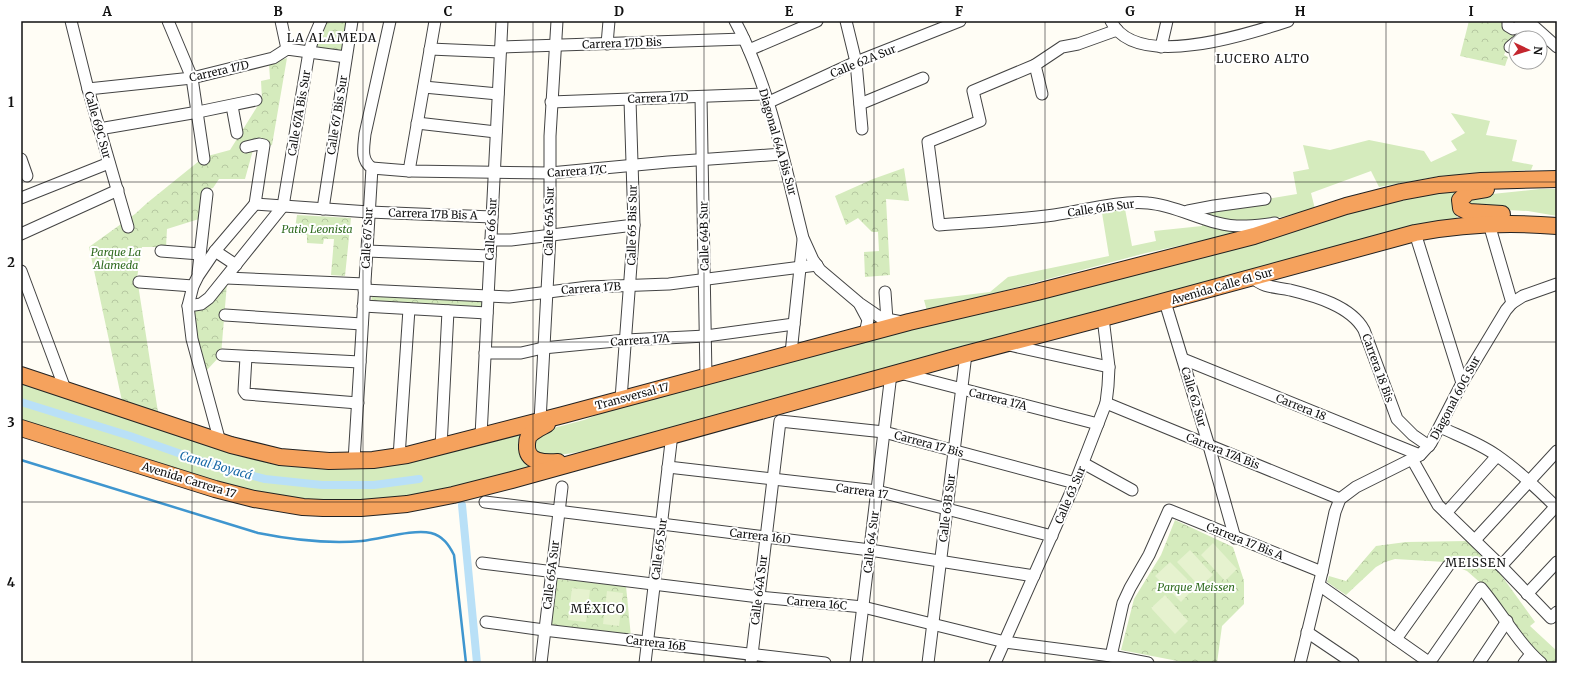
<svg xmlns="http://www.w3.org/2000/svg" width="1578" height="684" font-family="Merriweather,serif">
<defs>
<pattern id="park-crowns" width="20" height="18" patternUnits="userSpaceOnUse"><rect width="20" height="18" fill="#d5ebbd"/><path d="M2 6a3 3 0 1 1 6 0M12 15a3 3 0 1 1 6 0" fill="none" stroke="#b6c8a1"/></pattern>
</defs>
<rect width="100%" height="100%" fill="#fffdf5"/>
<!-- grass -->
<g fill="#d5ebbd">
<path d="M1451,113l39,8 -4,14 31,5 -5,21 21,4 -2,5 -91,6 -61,11 -8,-16 -60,22 4,16c-31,8 -62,16 -94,10 -8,-1 -16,-5 -24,-8l100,-17 -4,-22 16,-3 -6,-24 27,5 39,-10 55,11 7,11 26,-12 -6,-9 14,-8z"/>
<path d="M1456,189c-5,15 -5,19 3,31l-854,228c-21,2 -44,9 -65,7l-6,-6v-9l16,-11 34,-9 26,-10 780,-209z"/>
<polygon points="1540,189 1557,189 1557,216 1528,211 1470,208 1466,199 1473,196"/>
<polygon points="1125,209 1132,246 1156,241 1154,231 1202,226 1202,222 1260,228 1146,253 927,311 924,300 990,292 1008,277 1109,256 1102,213"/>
<path d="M21,382l297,84 202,-33c-4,17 0,26 15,36l-110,27 -92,7 -70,-8 -242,-73z"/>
</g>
<!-- park -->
<g fill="url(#park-crowns)">
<polygon points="327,21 347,21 342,54 314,49 314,44"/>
<polygon points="1469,21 1504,21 1520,30 1510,40 1504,55 1508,57 1505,66 1460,56"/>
<polygon points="287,58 272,145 253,150 245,179 219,179 213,188 205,190 199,219 167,229 166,247 142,247 137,278 158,412 122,401 89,247 135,214 147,203 204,157 230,150 262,99 261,81 270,79 269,64"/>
<polygon points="904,168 909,201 886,199 890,275 865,277 864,252 879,251 878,232 872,232 858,218 846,225 835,196 873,179"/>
<polygon points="297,215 351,218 345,276 331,275 334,239 324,239 323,244 307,243 307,235 294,235"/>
<polygon points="227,283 221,355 206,371 195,340 194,310"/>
<polygon points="372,294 482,301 482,309 371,303"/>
<polygon points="1175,520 1233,547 1244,581 1244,604 1222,626 1217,663 1188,663 1121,650 1134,599 1161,555"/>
<polygon points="1467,541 1496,568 1535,622 1530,626 1557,651 1557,663 1546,663 1537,655 1483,585 1467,571 1445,562 1395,559 1385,562 1376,567 1346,595 1327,582 1329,576 1346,581 1376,546 1406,542"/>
<polygon points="556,579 626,586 631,637 551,628"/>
</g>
<!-- pitch -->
<g fill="#e6f2cf">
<polygon points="1213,543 1237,569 1225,581 1201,555"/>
<polygon points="1190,550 1213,575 1200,587 1177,562"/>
<polygon points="1170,562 1195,587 1181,602 1155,576"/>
<polygon points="572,588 590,590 586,622 568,620"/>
<polygon points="607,591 623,593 619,626 603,624"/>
<polygon points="1165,595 1188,621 1175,634 1151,608"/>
</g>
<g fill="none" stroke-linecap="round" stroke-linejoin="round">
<!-- stream -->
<path stroke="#3f96cf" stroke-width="2.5" d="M21,460l237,73c35,7 69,11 104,8 20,-2 50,-12 69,-8 12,3 18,12 23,22l12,108"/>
<!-- canal -->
<g stroke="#b9e0f7" stroke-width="8">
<polyline points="21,402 130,436 218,467 265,479 322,485 374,485 419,479"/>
<polyline points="462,505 477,663"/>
</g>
<!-- minor casing -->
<g stroke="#444" stroke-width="13">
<g id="minor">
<polyline points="71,21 88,89 128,227"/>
<polyline points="168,21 192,78 204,159"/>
<polyline points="281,21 287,49"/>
<path d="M735,21c35,65 50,146 68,217l10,22 7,10 39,33 22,15 21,4"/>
<polyline points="846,21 856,62 862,129"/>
<path d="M1111,21c24,50 138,13 177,0"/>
<polyline points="1508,21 1508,26 1513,29 1520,26 1525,22 1528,21 1557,47"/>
<path d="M1117,30l-39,14 -16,3 -27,18 -62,26 7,30 -52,21 11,83c38,-3 77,-5 115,-10 28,-4 67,-15 94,-12 24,2 46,14 70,20 19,5 38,3 57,0"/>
<polyline points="1520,38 1532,25"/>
<polyline points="607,44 609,21"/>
<polyline points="501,47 744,39"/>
<polyline points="1161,47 1167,21"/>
<polyline points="1510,47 1516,42"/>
<polyline points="430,49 500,52"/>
<polyline points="749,50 817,21"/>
<polyline points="1035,65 1042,94"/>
<polyline points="424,87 498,94"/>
<polyline points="88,89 192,78 273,58 287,49 346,57"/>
<polyline points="701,97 706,376"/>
<polyline points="551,102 765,94"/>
<polyline points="767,103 856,62 960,21"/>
<polyline points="860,104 923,78"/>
<polyline points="232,106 237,133"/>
<polyline points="417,123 496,132"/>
<polyline points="99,129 198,112 256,100"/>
<polyline points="246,147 259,144 264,145 255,204"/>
<polyline points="21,159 27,176"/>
<polyline points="372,168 409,171 550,173 668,162 782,154"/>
<polyline points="409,171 435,21"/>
<polyline points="21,198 109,163"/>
<polyline points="255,204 369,212 492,217"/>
<polyline points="323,209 352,21"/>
<polyline points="1188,211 1214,206 1265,199"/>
<polyline points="1489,224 1512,303"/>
<polyline points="1415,233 1462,383"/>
<polyline points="21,234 118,190"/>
<polyline points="491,240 511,240 634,225"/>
<polyline points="161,251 200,254"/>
<polyline points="215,251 236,265"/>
<polyline points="367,251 490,256"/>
<polyline points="21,271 65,389"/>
<polyline points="198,273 207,194"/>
<path d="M1252,277c11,11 24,10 38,13 25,6 61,16 74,40l33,89 16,16 16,11"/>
<polyline points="226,278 365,284"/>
<polyline points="139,282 193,286"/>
<polyline points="364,290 509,297 588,287 669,284 817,265"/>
<polyline points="885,292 887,320"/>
<polyline points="1165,302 1209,446 1235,538"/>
<polyline points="860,305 868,320 865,333"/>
<polyline points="188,306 201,304 209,298 283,206 309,52 312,42 321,21"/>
<polyline points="363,306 487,313"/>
<polyline points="225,315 362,324"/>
<polyline points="1009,345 1109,367"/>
<polyline points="485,353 521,353 543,348 626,340 706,336 794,324"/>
<polyline points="791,353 803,240"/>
<polyline points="222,355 360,362"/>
<polyline points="246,357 244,391 246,394 358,403"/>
<polyline points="1183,359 1420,455"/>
<polyline points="900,373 1098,424"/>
<polyline points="621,399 634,225 630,100"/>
<polyline points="1106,403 1340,499"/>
<polyline points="540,421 550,235 550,136 557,21"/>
<path d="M1440,427c19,9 39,16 56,28 22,15 42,34 61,53"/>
<polyline points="481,436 502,21"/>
<polyline points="220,442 192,339 188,306 193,286 198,276 215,251 255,204"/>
<polyline points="441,447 448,311"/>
<polyline points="399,457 409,309"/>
<polyline points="1412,459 1438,505 1501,566 1551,618 1557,612"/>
<path d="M354,461l18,-293c-12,-8 -8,-22 -7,-34l25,-113"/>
<polyline points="1083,463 1132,490"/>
<polyline points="668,467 877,491 1052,536"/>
<polyline points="485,502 870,550 1034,576"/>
<polyline points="1446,513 1497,456"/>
<polyline points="1475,540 1557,451"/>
<polyline points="482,563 759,597 863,607 1005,642 1111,656 1148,663"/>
<polyline points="1501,566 1557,505"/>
<polyline points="1319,585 1430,663"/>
<polyline points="1527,594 1557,562"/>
<polyline points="486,622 544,630 825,663"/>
<polyline points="1307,632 1353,663"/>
<polyline points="1396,639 1448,566"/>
<polyline points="1111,656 1123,603 1130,588 1149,555 1169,510 1322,572"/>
<polyline points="541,663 562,487"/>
<polyline points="645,663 672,434"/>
<polyline points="751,663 780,421 884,432 1075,483"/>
<polyline points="856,663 891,374"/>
<polyline points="928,663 966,354"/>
<polyline points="995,663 1075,483 1106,403 1108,386 1109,367 1103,318"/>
<polyline points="1300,663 1322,572 1335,512 1340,499 1356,487 1420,455 1431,443 1462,383 1506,310 1512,303 1523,296 1557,284"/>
<path d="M1429,663l52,-75c20,24 37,55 60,75"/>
<polyline points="1479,663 1507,621"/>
<polyline points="1524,663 1531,654"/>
</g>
</g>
<!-- highway casing -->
<g stroke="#222" stroke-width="18">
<g id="highway">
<polyline points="1486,189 1468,192 1460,200 1461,208 1469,212 1502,214"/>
<polyline points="21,375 231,445 280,457 329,461 373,460 407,455 563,415 909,322 1037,292 1254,236 1346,206 1401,192 1439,185 1481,181 1557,179"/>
<path d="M547,424c-5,3 -12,6 -16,10 -3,2 -4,7 -4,11 -1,18 18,18 31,17"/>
<path d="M21,428l194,61 39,10 49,8 20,1h38l46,-4 46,-9 59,-15 454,-126 137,-36 312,-85c47,-9 94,-11 142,-7"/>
</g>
</g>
<!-- minor -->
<use href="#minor" stroke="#fff" stroke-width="11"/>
<!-- highway -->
<use href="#highway" stroke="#f5a25d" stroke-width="16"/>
</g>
<!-- grid -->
<path fill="none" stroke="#111" stroke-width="1" stroke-opacity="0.55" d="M192,21v642M363,21v642M533,21v642M704,21v642M874,21v642M1045,21v642M1215,21v642M1386,21v642M21,182h1536M21,342h1536M21,502h1536"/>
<g text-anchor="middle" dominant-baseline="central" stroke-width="4" stroke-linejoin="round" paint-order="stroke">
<!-- street labels -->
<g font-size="11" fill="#111" stroke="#fff">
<text transform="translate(622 43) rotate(-2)">Carrera 17D Bis</text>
<text transform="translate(863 61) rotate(-22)">Calle 62A Sur</text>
<text transform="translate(219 71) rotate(-13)">Carrera 17D</text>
<text transform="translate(658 98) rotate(-2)">Carrera 17D</text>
<text transform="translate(299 113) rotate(-80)">Calle 67A Bis Sur</text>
<text transform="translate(337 115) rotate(-81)">Calle 67 Bis Sur</text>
<text transform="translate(98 125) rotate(74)">Calle 69C Sur</text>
<text transform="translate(778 142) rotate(74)">Diagonal 64A Bis Sur</text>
<text transform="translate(577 171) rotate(-4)">Carrera 17C</text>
<text transform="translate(1101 208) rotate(-8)">Calle 61B Sur</text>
<text transform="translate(433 214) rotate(2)">Carrera 17B Bis A</text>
<text transform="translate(549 221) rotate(-89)">Calle 65A Sur</text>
<text transform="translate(632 225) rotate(-89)">Calle 65 Bis Sur</text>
<text transform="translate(491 229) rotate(-87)">Calle 66 Sur</text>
<text transform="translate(704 236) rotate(-91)">Calle 64B Sur</text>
<text transform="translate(367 238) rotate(-87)">Calle 67 Sur</text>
<text transform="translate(1222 286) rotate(-16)">Avenida Calle 61 Sur</text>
<text transform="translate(591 288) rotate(-4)">Carrera 17B</text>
<text transform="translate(640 340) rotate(-4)">Carrera 17A</text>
<text transform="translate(1378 368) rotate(70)">Carrera 18 Bis</text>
<text transform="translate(632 396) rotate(-15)">Transversal 17</text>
<text transform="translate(1194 397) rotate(73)">Calle 62 Sur</text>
<text transform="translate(1455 398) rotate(-62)">Diagonal 60G Sur</text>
<text transform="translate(998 399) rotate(14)">Carrera 17A</text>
<text transform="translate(1301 407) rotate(22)">Carrera 18</text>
<text transform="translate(929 444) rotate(15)">Carrera 17 Bis</text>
<text transform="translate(1223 451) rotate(22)">Carrera 17A Bis</text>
<text transform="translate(189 480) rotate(17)">Avenida Carrera 17</text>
<text transform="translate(862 491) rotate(8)">Carrera 17</text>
<text transform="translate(1070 495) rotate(-67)">Calle 63 Sur</text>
<text transform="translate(947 508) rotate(-83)">Calle 63B Sur</text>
<text transform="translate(760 536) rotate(7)">Carrera 16D</text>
<text transform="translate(1245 541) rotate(22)">Carrera 17 Bis A</text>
<text transform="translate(871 542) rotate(-83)">Calle 64 Sur</text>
<text transform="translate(659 549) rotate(-83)">Calle 65 Sur</text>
<text transform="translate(551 575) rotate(-83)">Calle 65A Sur</text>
<text transform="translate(759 590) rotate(-83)">Calle 64A Sur</text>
<text transform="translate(817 603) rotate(5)">Carrera 16C</text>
<text transform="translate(656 643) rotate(7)">Carrera 16B</text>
</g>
<!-- park labels -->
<g font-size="11" font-style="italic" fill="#2f6b1f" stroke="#fff">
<text x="317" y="229">Patio Leonista</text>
<text x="116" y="252">Parque La<tspan x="116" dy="13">Alameda</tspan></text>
<text x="1196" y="587">Parque Meissen</text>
</g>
<!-- neighbourhood labels -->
<g font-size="12" letter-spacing="1" fill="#111" stroke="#fff">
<text x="332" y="37">LA ALAMEDA</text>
<text x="1263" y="58">LUCERO ALTO</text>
<text x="1476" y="562">MEISSEN</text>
<text x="598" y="608">MÉXICO</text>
</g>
<!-- water labels -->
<g font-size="12" font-style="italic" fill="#1768a6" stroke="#fff">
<text transform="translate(216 465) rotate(16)">Canal Boyacá</text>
</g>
</g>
<!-- border -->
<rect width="1578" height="684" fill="none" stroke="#ffffff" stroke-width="44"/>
<!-- north arrow -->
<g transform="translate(1528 50) rotate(94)"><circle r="19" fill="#ffffff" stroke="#a0a0a0"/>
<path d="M0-3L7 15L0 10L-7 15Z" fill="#c4262e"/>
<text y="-6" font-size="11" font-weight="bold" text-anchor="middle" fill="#111111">N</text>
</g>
<rect x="22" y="22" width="1534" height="640" fill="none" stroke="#111" stroke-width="1.5"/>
<g font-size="13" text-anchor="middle" font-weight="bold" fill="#111">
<text x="107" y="16">A</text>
<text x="278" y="16">B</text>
<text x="448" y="16">C</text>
<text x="619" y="16">D</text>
<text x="789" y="16">E</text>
<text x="959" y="16">F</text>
<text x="1130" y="16">G</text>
<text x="1300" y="16">H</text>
<text x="1471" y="16">I</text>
<text x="11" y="107">1</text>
<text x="11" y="267">2</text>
<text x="11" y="427">3</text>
<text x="11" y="587">4</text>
</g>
</svg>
